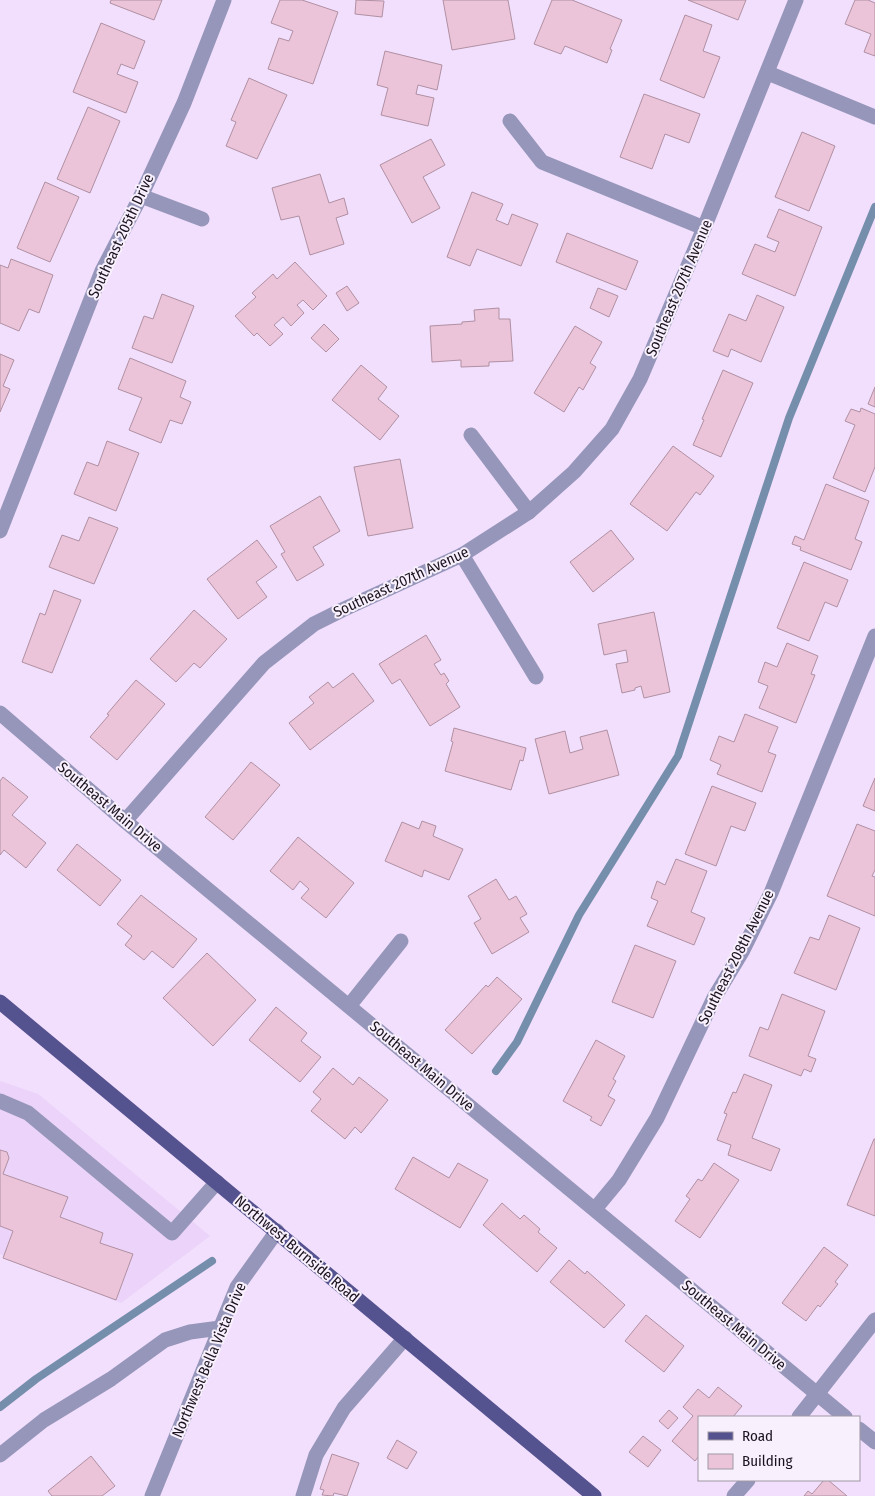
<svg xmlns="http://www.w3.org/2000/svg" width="875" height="1496" font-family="'Fira Sans Condensed',sans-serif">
<rect width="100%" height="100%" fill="#f2defd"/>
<!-- built -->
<polygon fill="#ebd3f9" points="0,1081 38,1094 210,1236 121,1303 0,1254"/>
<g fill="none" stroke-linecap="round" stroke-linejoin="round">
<!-- stream -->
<g stroke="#758eab" stroke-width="8">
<polyline points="496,1071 517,1042 579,915 678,756 789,418 875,207"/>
<polyline points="0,1407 36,1379 212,1261"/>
</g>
</g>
<!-- building -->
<g fill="#ebc4d9" stroke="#b090a2">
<polygon points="111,0 162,0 154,20 110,3"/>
<polygon points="280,0 302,0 338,12 313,84 268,69 279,38 289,41 293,31 271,23"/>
<polygon points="356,0 384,1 382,17 355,14"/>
<polygon points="443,0 508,0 515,39 452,50"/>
<polygon points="552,0 572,0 622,20 610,49 612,50 607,63 565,46 561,54 534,44"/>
<polygon points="688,0 746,0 738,20"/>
<polygon points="855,0 868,0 875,3 875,56 864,52 871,34 845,24"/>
<polygon points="685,15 712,25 703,51 720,57 704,98 660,80"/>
<polygon points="101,23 145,41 134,69 121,64 117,74 138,82 126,113 73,92"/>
<polygon points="385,51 442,65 437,90 418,85 416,94 434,98 428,126 381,115 388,88 377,85"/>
<polygon points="249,78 287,95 257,159 226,146 236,122 231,120"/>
<polygon points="644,94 700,114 689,143 665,134 652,169 620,157"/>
<polygon points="88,107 120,121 90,193 57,179"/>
<polygon points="802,132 835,146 809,211 775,197"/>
<polygon points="431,139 445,165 423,177 440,208 412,223 380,165"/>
<polygon points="320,174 329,203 344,198 348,214 336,218 344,244 310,255 299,216 281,220 272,188"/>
<polygon points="45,182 79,197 50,262 17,248"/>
<polygon points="472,192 503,204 496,220 508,225 512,214 538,224 521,266 477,249 470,266 447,257"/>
<polygon points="779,209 822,227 795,296 742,274 755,244 775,252 779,242 767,237"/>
<polygon points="567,233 638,261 626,290 556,262"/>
<polygon points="11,259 53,275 39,313 29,309 19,331 0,323 0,265 8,268"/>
<polygon points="295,262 327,296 313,310 303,300 297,305 304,313 291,326 283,317 274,325 283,334 270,346 257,333 254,336 235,316 256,297 252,293 273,274 277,279"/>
<polygon points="347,286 359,303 347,311 336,293"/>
<polygon points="598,288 618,296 609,317 590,308"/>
<polygon points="162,294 194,306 172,363 132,348 144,316 153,319"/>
<polygon points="757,295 784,307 761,362 731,349 728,357 713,351 729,314 746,321"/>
<polygon points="499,308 499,319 510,319 513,361 489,362 489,366 461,367 461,360 432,362 430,326 462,324 462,322 475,321 474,310"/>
<polygon points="324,324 339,339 326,352 311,338"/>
<polygon points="575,326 602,342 590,363 596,367 583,390 579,387 564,412 534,393"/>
<polygon points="0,354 14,360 3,386 10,389 0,412"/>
<polygon points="130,358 186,381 180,397 191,402 182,424 170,420 161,443 129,430 142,398 118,389"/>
<polygon points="361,365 387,387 378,399 399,416 380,440 332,400"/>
<polygon points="723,370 753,383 721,457 693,445 704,420 702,419"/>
<polygon points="875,387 875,407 868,404"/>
<polygon points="861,408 875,414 875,467 865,492 833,478 855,425 845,421 851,409 860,412"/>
<polygon points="107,441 139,453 116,511 74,494 87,462 98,466"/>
<polygon points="673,446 714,476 700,495 696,492 667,531 630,504"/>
<polygon points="400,459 413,528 368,536 354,467"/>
<polygon points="826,484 869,501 855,539 862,542 851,570 800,550 801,547 792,544 795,536 804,540"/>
<polygon points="320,496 340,531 313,547 324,565 297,581 281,554 285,552 270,526"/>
<polygon points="89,517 118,528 94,584 49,567 62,535 79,541"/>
<polygon points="611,530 634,559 593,592 570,562"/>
<polygon points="257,540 277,567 256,582 267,597 238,619 207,579"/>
<polygon points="804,562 848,580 837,607 825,602 809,641 777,628"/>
<polygon points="54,590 81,600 52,673 22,662 40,613 45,615"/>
<polygon points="194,610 227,639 200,668 194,663 176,682 150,659"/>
<polygon points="654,612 670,692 644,698 641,686 635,688 635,690 622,693 616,664 628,662 626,650 604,655 598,624"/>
<polygon points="426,635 441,660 434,664 441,675 444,673 449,681 446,684 460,707 430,726 400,679 392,684 379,664"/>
<polygon points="787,643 818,656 811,674 815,675 796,723 759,708 768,686 758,682 765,662 777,667"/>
<polygon points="353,673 374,701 310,750 289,723 314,703 309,697 328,682 333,688"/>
<polygon points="136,680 165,704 117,760 90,737 109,715 107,714"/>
<polygon points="745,714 778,727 768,752 776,755 762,792 717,774 721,765 710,760 719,736 734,742"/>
<polygon points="454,728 526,748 523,761 520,760 511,790 445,771 453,742 451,741"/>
<polygon points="607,730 619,775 549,794 535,739 565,731 570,753 583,749 580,737"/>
<polygon points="251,762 280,785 233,840 205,817"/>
<polygon points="3,777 28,797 12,815 46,843 26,868 4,850 0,855 0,781"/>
<polygon points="875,778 875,811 863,806"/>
<polygon points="712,786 756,803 745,831 731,826 716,866 685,854"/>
<polygon points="422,821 436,826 433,836 463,849 449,880 424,870 422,877 385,861 402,822 419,829"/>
<polygon points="857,824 875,831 875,870 872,876 875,877 875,916 827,896"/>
<polygon points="298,837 354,883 326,918 301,898 309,889 300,881 293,890 270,871"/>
<polygon points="77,844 121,880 100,906 57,870"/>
<polygon points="676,859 707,871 691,912 705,918 694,945 647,926 658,901 651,898 657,881 665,885"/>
<polygon points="496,879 509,900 516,896 527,914 520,918 529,932 492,954 474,923 481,919 468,896"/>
<polygon points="141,895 197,939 173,968 152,951 144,960 125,945 132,936 117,924"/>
<polygon points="829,915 860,928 836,990 794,973 810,937 819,940"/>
<polygon points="635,945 676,961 653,1018 612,1002"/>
<polygon points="207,953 256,1000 213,1046 163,998"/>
<polygon points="497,977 522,999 472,1054 445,1030 486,985 488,987"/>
<polygon points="782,994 825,1011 808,1056 816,1059 811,1072 804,1069 801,1076 749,1056 760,1027 768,1030"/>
<polygon points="276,1007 307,1033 301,1041 321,1057 300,1082 249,1040"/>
<polygon points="596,1040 625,1056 613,1079 616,1081 608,1096 615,1100 601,1126 590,1120 592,1117 563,1101"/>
<polygon points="333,1068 353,1085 359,1077 388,1100 361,1133 355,1127 345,1139 311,1111 321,1099 313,1092"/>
<polygon points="744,1074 772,1085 752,1138 780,1149 771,1171 728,1155 731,1145 717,1140 727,1114 724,1113 733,1092 736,1093"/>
<polygon points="874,1139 875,1139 875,1216 847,1205"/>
<polygon points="0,1150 7,1152 9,1158 3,1174 68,1197 60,1217 103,1233 100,1243 133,1254 116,1300 3,1258 13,1231 0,1226"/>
<polygon points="413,1157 449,1178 458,1163 488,1180 460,1228 395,1189"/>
<polygon points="714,1163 739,1180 700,1238 675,1221 690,1199 686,1196 698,1179 702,1181"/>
<polygon points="502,1203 520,1219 524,1215 540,1229 538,1232 557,1248 537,1272 483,1225"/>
<polygon points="824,1247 848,1265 835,1282 838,1284 820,1307 818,1305 806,1321 782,1303"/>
<polygon points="569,1260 585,1274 587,1271 625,1305 604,1328 550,1282"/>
<polygon points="646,1315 684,1346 664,1372 625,1341"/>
<polygon points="718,1387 742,1406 733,1417 699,1417 699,1456 695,1461 672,1441 693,1416 683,1407 698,1389 709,1398"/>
<polygon points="669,1410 678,1418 668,1429 659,1421"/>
<polygon points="643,1436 661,1450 648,1467 629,1452"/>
<polygon points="397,1440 417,1452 407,1469 387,1458"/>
<polygon points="332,1454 359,1463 347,1496 334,1493 333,1496 322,1495 324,1490 320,1489"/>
<polygon points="91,1456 115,1486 102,1496 52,1496 48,1491"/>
<polygon points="824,1480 828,1480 847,1496 804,1496 808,1491 812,1494"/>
</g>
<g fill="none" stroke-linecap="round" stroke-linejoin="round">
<!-- minor -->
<g stroke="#9596b9" stroke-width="15">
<polyline points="768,73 875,117"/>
<polyline points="510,121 542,162 704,228"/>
<polyline points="141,196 202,219"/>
<polyline points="471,435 529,512"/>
<polyline points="0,531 102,271 141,196 184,103 224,0"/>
<polyline points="462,555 536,677"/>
<polyline points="0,713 125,821 845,1417"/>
<polyline points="125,821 264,663 314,624 342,610 462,555 529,512 574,472 612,429 640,379 704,228 796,0"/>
<polyline points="349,1006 401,941"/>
<polyline points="0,1101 28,1113 172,1233 217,1182"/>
<polyline points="595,1209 619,1180 657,1118 714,998 743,950 771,893 875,636"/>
<polyline points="799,1417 875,1320"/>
<polyline points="859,1429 875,1442"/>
<polyline points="0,1455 44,1420 111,1379 165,1340 190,1332 220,1328"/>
<polyline points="152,1496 237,1287 277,1231"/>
<polyline points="303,1496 316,1455 344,1408 405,1338"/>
<polyline points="734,1496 748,1480"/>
</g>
<!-- major -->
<polyline stroke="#54538f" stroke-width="15" points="0,1002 594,1496"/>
</g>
<g text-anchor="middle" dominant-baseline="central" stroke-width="4" stroke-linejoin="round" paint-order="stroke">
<!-- street labels -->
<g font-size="15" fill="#1a131d" stroke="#f8f0fd">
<text transform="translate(121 236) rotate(-65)">Southeast 205th Drive</text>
<text transform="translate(679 288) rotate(-67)">Southeast 207th Avenue</text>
<text transform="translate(401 582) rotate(-25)">Southeast 207th Avenue</text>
<text transform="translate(110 807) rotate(40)">Southeast Main Drive</text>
<text transform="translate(736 957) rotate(-63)">Southeast 208th Avenue</text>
<text transform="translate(422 1066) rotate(40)">Southeast Main Drive</text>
<text transform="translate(297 1249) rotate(40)">Northwest Burnside Road</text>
<text transform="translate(734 1325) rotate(40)">Southeast Main Drive</text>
<text transform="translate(209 1360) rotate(-67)">Northwest Bella Vista Drive</text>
</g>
</g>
<!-- legend -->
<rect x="698" y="1416" width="162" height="65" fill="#f8f0fd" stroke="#9f98a3"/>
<rect x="708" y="1432" width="25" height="8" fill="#54538f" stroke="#9f98a3"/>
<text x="742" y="1441" font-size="15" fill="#1a131d">Road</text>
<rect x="708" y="1454" width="25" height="15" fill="#ebc4d9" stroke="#9f98a3"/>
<text x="742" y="1466" font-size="15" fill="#1a131d">Building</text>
</svg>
